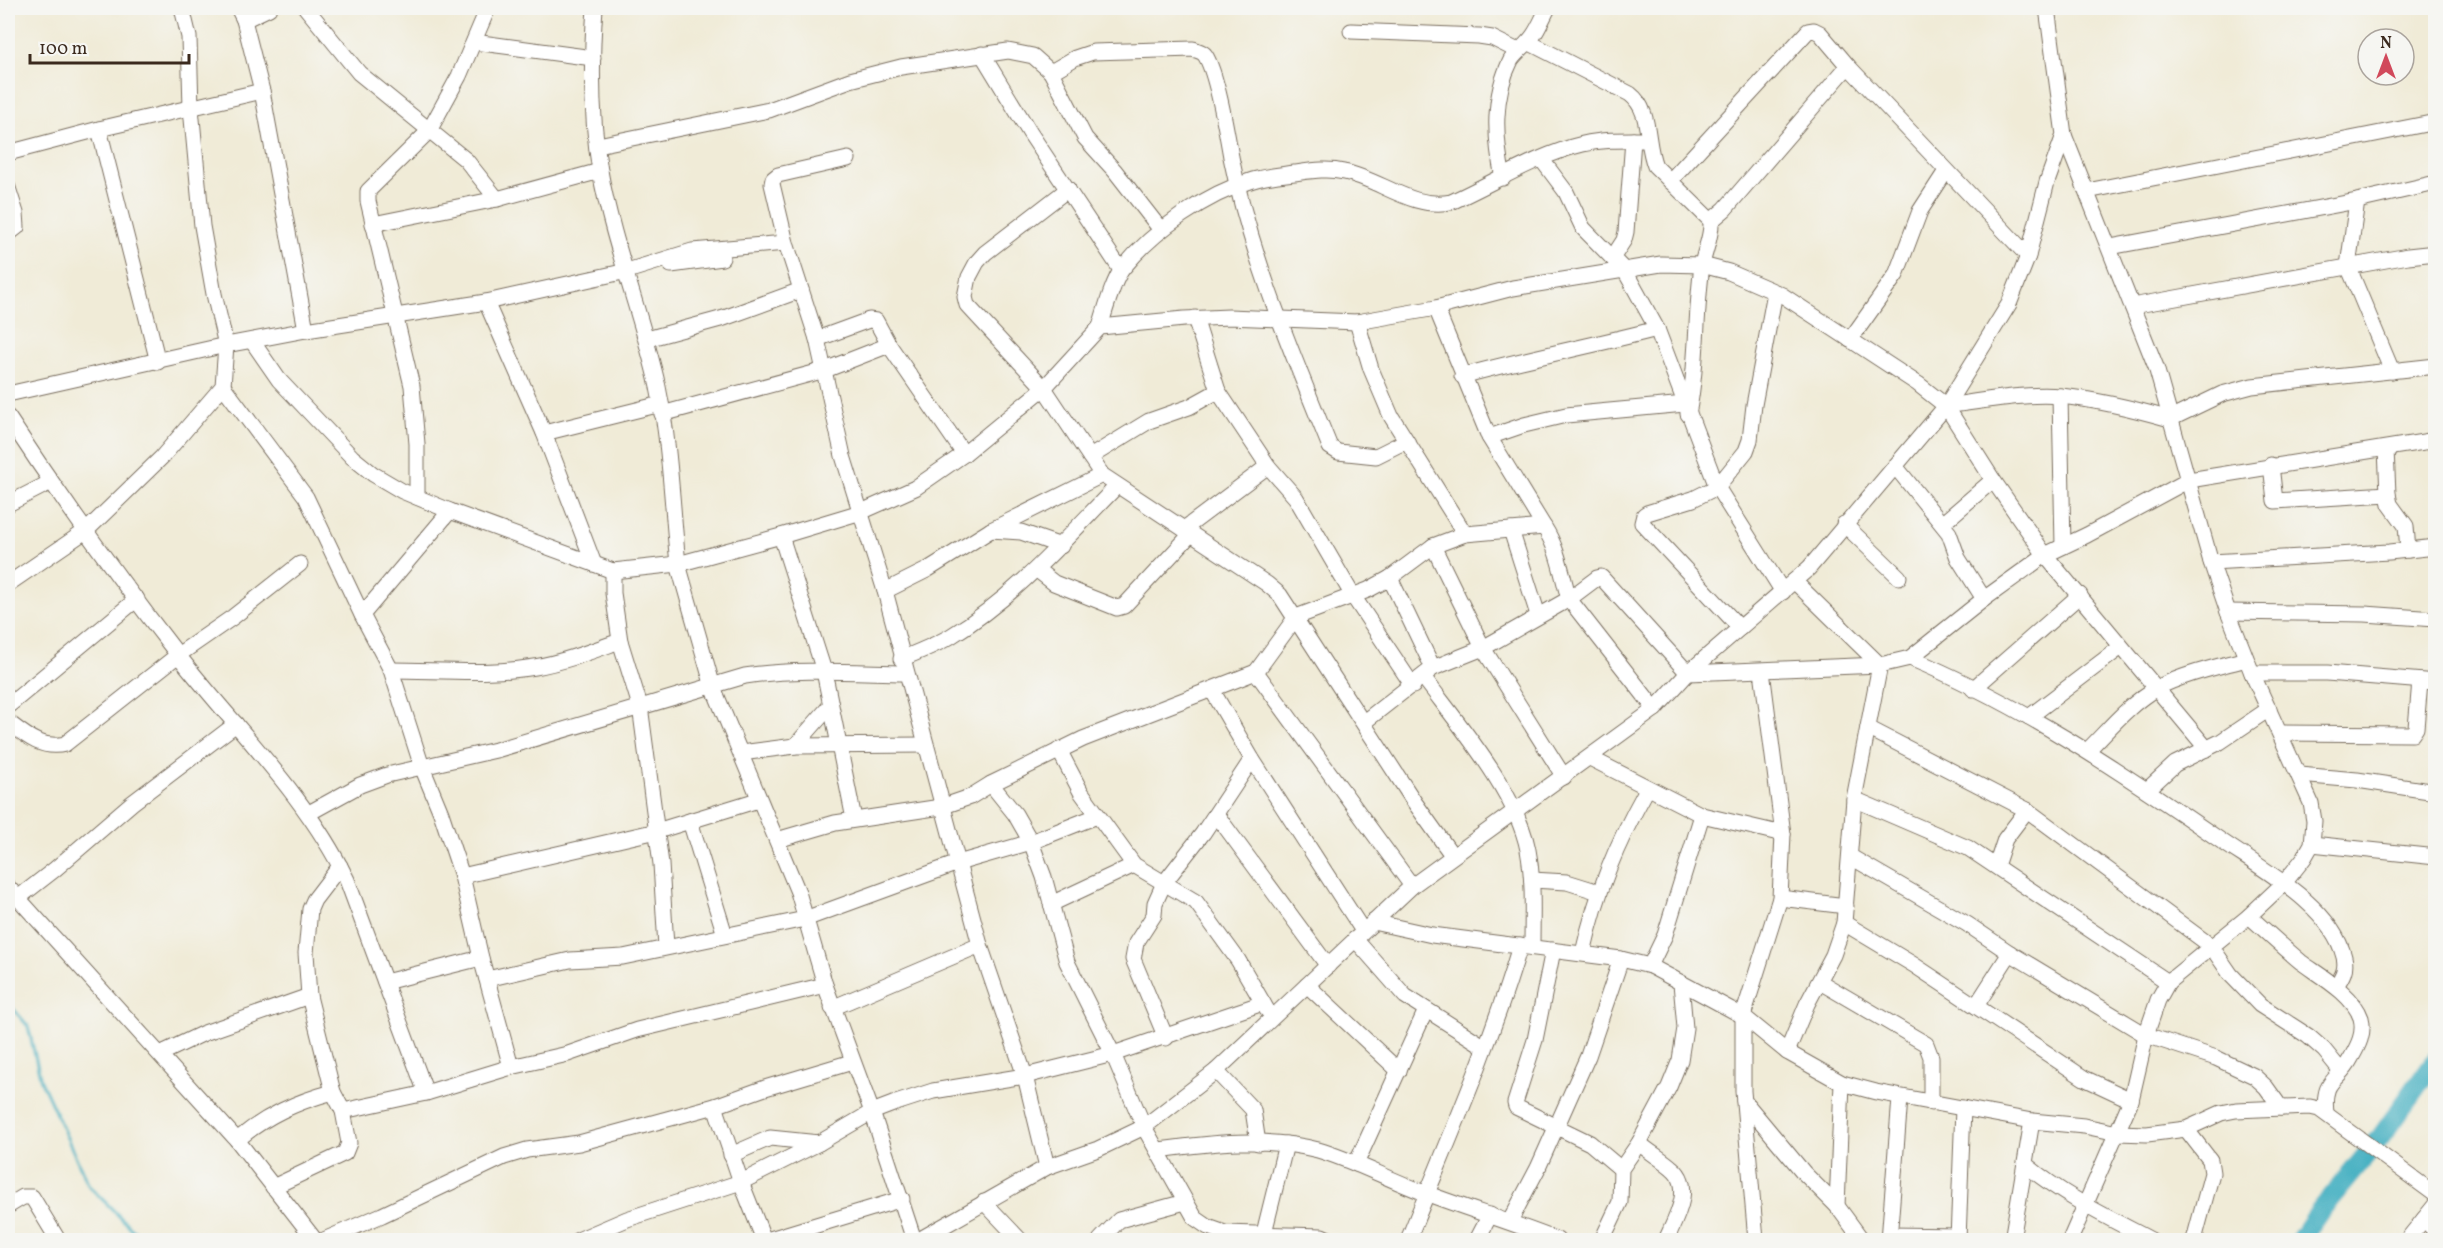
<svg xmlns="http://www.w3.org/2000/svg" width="2443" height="1248" font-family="Vollkorn,serif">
<rect width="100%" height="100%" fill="#f6f6f2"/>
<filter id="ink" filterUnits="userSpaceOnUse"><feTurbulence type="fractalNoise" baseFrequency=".0167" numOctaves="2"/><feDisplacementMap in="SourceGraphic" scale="12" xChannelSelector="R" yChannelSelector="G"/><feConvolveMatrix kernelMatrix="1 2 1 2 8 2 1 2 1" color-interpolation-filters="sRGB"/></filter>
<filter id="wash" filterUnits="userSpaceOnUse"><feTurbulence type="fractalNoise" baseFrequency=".008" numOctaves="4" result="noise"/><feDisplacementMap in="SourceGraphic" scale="24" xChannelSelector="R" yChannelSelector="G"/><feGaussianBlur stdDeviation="1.35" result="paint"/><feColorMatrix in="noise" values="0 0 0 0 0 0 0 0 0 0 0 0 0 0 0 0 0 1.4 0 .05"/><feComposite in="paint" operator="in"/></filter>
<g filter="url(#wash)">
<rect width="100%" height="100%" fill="#f0ebd7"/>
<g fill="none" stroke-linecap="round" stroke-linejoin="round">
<!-- stream -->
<polyline stroke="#43afc1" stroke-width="3" points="8,1003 28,1026 41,1081 89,1186 143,1240"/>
<!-- river -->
<polyline stroke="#43afc1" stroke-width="20" points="2300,1240 2320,1211 2380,1138 2436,1059"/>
</g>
</g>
<g filter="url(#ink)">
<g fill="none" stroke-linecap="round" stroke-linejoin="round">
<!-- minor casing -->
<g stroke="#7a6e5f" stroke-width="17">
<g id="minor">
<polyline points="238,8 244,20 262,91 306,330"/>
<polyline points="306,8 359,73 466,160 497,199"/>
<path d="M595,8c-4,53 -4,110 5,163 13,73 42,144 58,216 12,57 14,119 20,177l35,123 85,205 27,93 47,127 42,128"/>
<polyline points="244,20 269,8"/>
<polyline points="1351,31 1479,36 1492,38 1518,51"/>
<polyline points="474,42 593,58"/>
<path d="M1528,42l102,52c22,17 15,48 25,72l56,55"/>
<polyline points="982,54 1030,133 1121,270"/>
<path d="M1051,72l24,-14 18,-6 100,-3c5,2 9,2 12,6 12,18 22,79 26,102 20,100 61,196 99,290l8,5 38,4 30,-15"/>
<polyline points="99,129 158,362"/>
<polyline points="2064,135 2156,367 2211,562 2228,612 2252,673 2311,803 2314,821 2312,844 2304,858 2285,882 2249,916 2168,982 2158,1000 2146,1035 2131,1100 2070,1240"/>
<polyline points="598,145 769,110 850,80 901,67 1008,51 1033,56 1051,72 1085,138 1115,171 1161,230"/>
<polyline points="8,153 99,129 262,91"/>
<polyline points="848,159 778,175 773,179 772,184 786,243 817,339 843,456 885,591 980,945 1025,1076 1047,1167"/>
<polyline points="1542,160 1566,192 1583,228 1625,271 1657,329 1717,487 1783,592"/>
<path d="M1503,178c-8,-39 -11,-81 8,-118 6,-9 16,-15 22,-24 6,-8 10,-19 15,-28"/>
<polyline points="1670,181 1808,31 1814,30 1820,33 1848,66"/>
<polyline points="8,188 16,213 17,227 8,234"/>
<polyline points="1068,189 985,253 977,262 969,277 965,297 967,305 1044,388 1102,475 1267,584 1280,595 1415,803 1452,855"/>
<polyline points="2087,191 2436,122"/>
<polyline points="2357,201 2348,266 2392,371"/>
<polyline points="373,224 497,199 600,171"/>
<polyline points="2110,247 2357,201 2436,183"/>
<polyline points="1613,257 1624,240 1626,232 1633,140"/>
<polyline points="671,265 722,258"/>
<polyline points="486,302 544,433 594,564"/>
<polyline points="2132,306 2408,256 2436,253"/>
<polyline points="1436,308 1489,437 1544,527"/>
<path d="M1357,322l14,47 20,47 74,118 79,-7c14,21 18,48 25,72l28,-21 4,-1 87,96 192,-8 30,-7 74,-59 61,-44 42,-20 102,-55 247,-40"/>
<path d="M1100,327c5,-16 13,-47 23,-59 31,-38 83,-74 130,-88 13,-4 27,-5 41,-7 16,-2 33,-5 50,-1 36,7 68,38 107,30 42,-19 89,-48 132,-58 22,-5 43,-4 65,-4"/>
<polyline points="647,339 724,318 801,290"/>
<polyline points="817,339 869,320 876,321 889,345 964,454"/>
<polyline points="1850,340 1896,275 1920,211 1946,171"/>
<polyline points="252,341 279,380 352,457 373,474 402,491 450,511 613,571 678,564 781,536 861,512 915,488 964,454 1044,388 1100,327 1184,319 1229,317 1357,322 1436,308 1513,288 1661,264 1702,265 1729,272 1782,295 1918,384 1946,406 1993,480 2045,555 2207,749"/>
<path d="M1462,376c65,-18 130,-30 195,-47"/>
<polyline points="223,386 306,497 362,615 391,670 422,767 441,813 462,876 481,958 511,1067"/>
<polyline points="1218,391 1268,466 1296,498 1353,596 1413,686"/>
<polyline points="8,394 226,345 306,330 486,302 627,271 692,251 786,243"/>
<polyline points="2060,396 2063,546"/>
<path d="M1946,406c37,-5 77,-13 115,-10 37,4 74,13 109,23l52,-25 30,-8 184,-20"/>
<polyline points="662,414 825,370 889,345"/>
<path d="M1688,414c10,-49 7,-98 14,-148 2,-15 10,-29 9,-45l14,-12 123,-143 180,190"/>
<path d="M8,417c53,81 110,161 170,238 58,74 128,140 169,225l79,213"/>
<polyline points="544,433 661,404"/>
<polyline points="1489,437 1524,425 1566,415 1685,404"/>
<polyline points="2386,449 2388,494 2390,504 2406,526 2408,550"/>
<polyline points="1090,457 1149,421 1189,407 1218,391 1195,318"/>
<polyline points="2271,465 2275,501 2388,494"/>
<polyline points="1895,466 1949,533 1958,558 1984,599"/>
<polyline points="417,497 417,444 412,386 368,201 368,191 429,131 459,76 488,8"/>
<polyline points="8,504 51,482"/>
<polyline points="1943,523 1993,480"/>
<polyline points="1844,524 1899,577"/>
<polyline points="1184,529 1268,466"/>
<polyline points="991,530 1021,532 1061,546"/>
<polyline points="1511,530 1538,615"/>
<polyline points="781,536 824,671 854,819"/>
<polyline points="1433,546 1483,648 1564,777"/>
<polyline points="2211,562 2389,552 2436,547"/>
<polyline points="1036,569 1054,583 1117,608 1124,606 1191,534"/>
<polyline points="613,571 613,593 620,641 640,706 661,864 666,947"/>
<polyline points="1390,578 1433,668"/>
<polyline points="8,584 87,530 162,457 223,386 226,345 214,294 202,226 191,108 189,37 182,8"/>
<polyline points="885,591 927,570 991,530 1102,475"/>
<polyline points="2228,612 2365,614 2436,619"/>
<polyline points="362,615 450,511"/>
<polyline points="1740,628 1642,523 1644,515 1647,513 1693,499 1717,487 1746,451 1750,440 1754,405 1775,292"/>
<path d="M1910,658c110,46 210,113 307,180 41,29 114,66 127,119 3,12 -2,20 -8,29"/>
<path d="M901,659c17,-7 35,-14 50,-23 64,-39 114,-97 166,-150"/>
<path d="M391,670c48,0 97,5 144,-3 29,-5 57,-16 85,-26"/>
<polyline points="2252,673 2327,673 2436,682"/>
<path d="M1424,678c35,47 93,115 104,172 6,32 4,65 4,97"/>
<polyline points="1973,689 2080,595"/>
<polyline points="1212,690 1252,759 1363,931"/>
<polyline points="8,706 137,599"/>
<polyline points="2029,717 2121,647"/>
<path d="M8,722c17,13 34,28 57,22l113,-89 55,-38 67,-53"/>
<polyline points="1364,722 1433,668 1483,648 1569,599 1655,709"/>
<polyline points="1868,728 2027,810 2211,946 2231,975 2260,1005 2308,1036 2324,1050 2341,1071"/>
<polyline points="2280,733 2412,734 2416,728 2420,681"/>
<polyline points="795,746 830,706"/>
<polyline points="1059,750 1081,792 1134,865 1196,902 1238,960 1267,1010"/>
<path d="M2087,751c21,-21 43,-48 70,-63 27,-14 60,-21 89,-29"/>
<polyline points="741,753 795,746 926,745"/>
<polyline points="1590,758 1702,815 1783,834"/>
<polyline points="2299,775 2357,780 2436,792"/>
<polyline points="991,784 1015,814 1031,842 1044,877 1067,962 1113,1054 1144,1127 1195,1218 1208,1227 1225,1233 1322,1236 1331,1240"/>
<polyline points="2147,790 2175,764 2220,742 2269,709"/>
<polyline points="1854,799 1968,848 2168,982"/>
<path d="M309,813l51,-28 27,-10 109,-25 249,-74c53,-8 107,-4 160,-3"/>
<polyline points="1216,814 1328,966"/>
<polyline points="690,821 725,935"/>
<polyline points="777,840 835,823 941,807 970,797 991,784 1083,739 1256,672"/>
<polyline points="2312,844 2436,857"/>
<polyline points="1851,857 1967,924 2010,953 2146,1035 2216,1058 2254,1076 2266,1087 2281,1108"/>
<polyline points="1996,866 2005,839 2027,810"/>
<polyline points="462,876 657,831 758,800"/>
<polyline points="1532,880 1567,882 1599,892"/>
<polyline points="1412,886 1256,672 1296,617 1368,590 1390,578 1433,546 1465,534"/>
<polyline points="8,887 237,1140 315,1240"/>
<polyline points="18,898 54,870 132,803 236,724"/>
<polyline points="1780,898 1846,906"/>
<polyline points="1051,904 1134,865"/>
<path d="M2249,916c17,15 34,31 52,46 19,14 52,32 60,56 4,15 -3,28 -10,40 -13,25 -29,19 -25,55"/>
<polyline points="1373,922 1432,935 1621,959 1650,966 1743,1016 1787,1052 1842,1083 1876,1092 2032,1121 2084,1126 2118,1133 2147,1134 2186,1129 2221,1113 2236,1110 2310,1107 2319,1109 2436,1195"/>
<polyline points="1844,923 1914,965 2084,1078 2131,1100"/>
<polyline points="1355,939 1405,996 1485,1047"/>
<polyline points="1553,950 1535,1040 1515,1103 1516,1107 1590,1143 1621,1169"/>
<path d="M1583,953c14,-62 33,-108 64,-164"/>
<polyline points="1650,966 1665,935 1702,815"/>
<polyline points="487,979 570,960 623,957 805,919 958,863 1031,842 1097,816"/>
<polyline points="385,982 481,958"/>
<polyline points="1820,982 1926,1044 1931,1057 1931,1103"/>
<polyline points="1307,985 1399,1071"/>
<polyline points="1976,1006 2010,953"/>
<polyline points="832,1008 980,945"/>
<polyline points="1166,1038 1133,959 1136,943 1154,915 1155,903 1164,883 1203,833 1252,759"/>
<polyline points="1787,1052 1807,1004 1833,955 1844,923 1854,799 1880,665 1794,581"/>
<polyline points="160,1054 204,1033 309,996"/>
<polyline points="1216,1071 1253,1110 1258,1143"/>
<polyline points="333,1092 309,996 306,953 310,909 314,900 340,866"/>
<polyline points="1744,1101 1804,1173 1837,1206 1862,1240"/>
<polyline points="715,1106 741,1182 764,1240"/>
<polyline points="2186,1129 2210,1160 2212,1173 2194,1240"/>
<path d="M237,1140c30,-25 59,-38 96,-48l10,19 83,-18 85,-26 57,-13 69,-24 188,-45"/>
<path d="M1639,1143c10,9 23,16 33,25 23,18 3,52 -6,72"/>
<path d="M1159,1150c51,-7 108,-14 159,0 38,11 73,31 110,44 43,16 86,29 129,46"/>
<polyline points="731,1155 770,1138 819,1143"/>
<polyline points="1356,1164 1426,1010"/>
<path d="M2025,1164c38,32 82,53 126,76"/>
<polyline points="273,1187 345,1153 349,1143 343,1111"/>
<polyline points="984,1202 1020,1240"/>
<polyline points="8,1206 23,1197 32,1197 58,1240"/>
<polyline points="1837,1206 1842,1083"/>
<polyline points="2424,1219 2436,1232"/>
<polyline points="1510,1221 1538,1168 1588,1056 1621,959"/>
<polyline points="1264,1233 1286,1144"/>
<polyline points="1890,1235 1958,1236"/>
<polyline points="324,1240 382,1215 504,1157 527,1150 579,1143 715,1106 765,1088 852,1062"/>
<polyline points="578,1240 627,1219 741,1182 819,1143 872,1112 893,1104 933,1091 1025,1076 1113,1054 1263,1003"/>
<polyline points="767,1240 902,1199"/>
<polyline points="919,1240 1047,1167 1098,1149 1144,1127 1216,1071 1412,886 1655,709 1688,673 1809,568 1946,406 2009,304 2028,256 2047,182 2064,135 2047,8"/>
<polyline points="1100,1240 1119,1220 1185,1202"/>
<path d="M1408,1240c39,-97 82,-193 112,-294"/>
<polyline points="1477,1240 1490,1215"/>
<polyline points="1602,1240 1620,1202 1621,1169 1639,1143 1669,1087 1680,1060 1685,1028 1681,983"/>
<polyline points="1756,1240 1743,1091 1743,1016 1780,898 1783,834 1762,671"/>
<polyline points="1889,1240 1900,1098"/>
<polyline points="1958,1240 1963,1108"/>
<polyline points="2012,1240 2032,1121"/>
<polyline points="2407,1240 2436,1204"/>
</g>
</g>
<!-- minor -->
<use href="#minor" stroke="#fff" stroke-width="15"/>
</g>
</g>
<!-- margin -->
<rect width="2443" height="1248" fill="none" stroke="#f6f6f2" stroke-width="30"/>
<!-- north arrow -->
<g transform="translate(2386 57)"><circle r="28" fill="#f6f6f2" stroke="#aba49d" stroke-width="1.5"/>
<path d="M0-4.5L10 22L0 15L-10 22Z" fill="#d1495b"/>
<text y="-9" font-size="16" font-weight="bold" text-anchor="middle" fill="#3b2a1e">N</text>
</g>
<!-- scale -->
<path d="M30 54v9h159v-9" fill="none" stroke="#3b2a1e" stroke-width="3"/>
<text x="39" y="54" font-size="18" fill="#3b2a1e" stroke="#f6f6f2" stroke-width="4.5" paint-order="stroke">100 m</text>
</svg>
